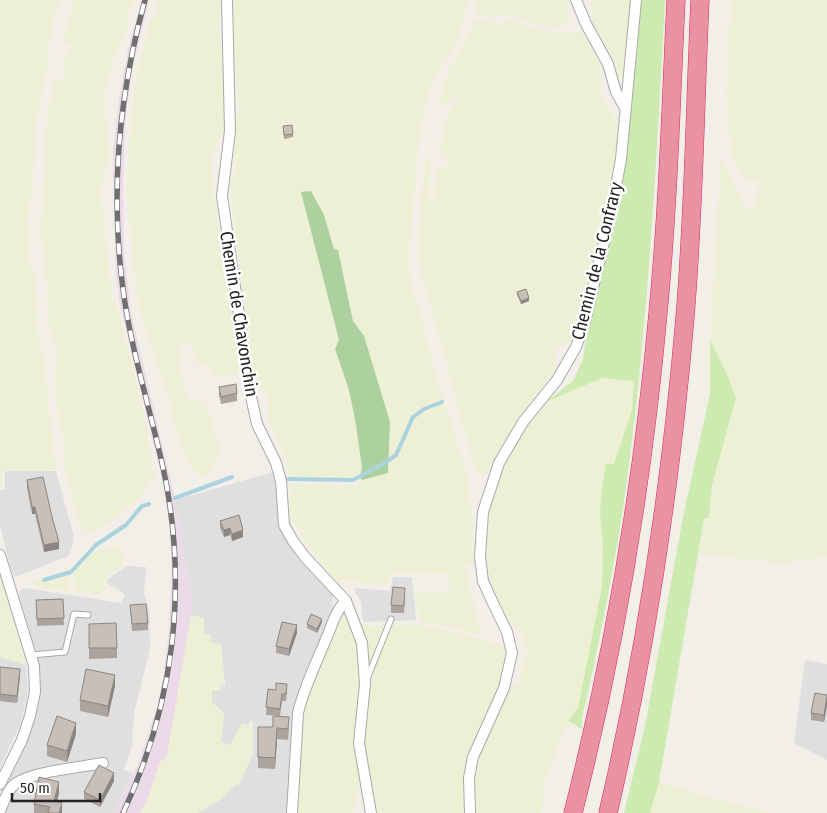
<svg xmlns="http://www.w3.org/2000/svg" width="827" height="813" font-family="'Fira Sans Condensed',sans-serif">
<rect width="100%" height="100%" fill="#f2efe9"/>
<!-- residential -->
<g fill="#e0dfdf">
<polygon points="5,471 56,471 74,537 72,548 68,556 18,576 14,576 12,574 0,525 0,490 5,490"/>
<polygon points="274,472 283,519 333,595 332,614 288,813 198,813 221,799 236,784 238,785 247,725 242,724 230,746 221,742 224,713 212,702 212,691 219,691 221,684 225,685 221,644 212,643 204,634 204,618 191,615 193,604 175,500"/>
<polygon points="127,566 146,567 144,593 149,609 150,648 134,713 132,745 124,770 133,773 114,813 0,813 3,792 27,742 36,716 40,695 39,666 19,595 20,591 24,588 121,603 125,594 107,583 108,579"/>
<polygon points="393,577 412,577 416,620 363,622 361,602 355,592 356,588 390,591"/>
<polygon points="0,657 26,665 28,692 20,725 0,767"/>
<polygon points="805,660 827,664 827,760 794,743"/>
</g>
<!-- industrial -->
<polygon fill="#ebdbe8" points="142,0 149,0 132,69 125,123 123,192 124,253 131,313 175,499 193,604 167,757 160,762 149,796 140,813 114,813 138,764 156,711 163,679 168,641 172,571 169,521 164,487 120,305 116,275 113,152 119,99 129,45"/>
<!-- farmland -->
<g fill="#eef0d5">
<polygon points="0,0 62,0 54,17 46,56 49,57 36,121 32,202 29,202 28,225 30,229 29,260 32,272 34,273 39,322 37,322 41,351 43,352 56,470 2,470 2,487 0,487"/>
<polygon points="74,0 135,0 130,9 127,31 123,34 122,39 119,40 118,55 113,59 104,97 109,153 101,189 109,274 113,300 117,304 149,435 147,436 156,478 147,480 148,486 143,494 110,523 86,534 79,525 66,475 62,431 59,419 54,371 58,367 55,357 59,356 53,343 50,330 43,240 40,239 45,162 44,147 48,109 55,78 65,80 63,67 65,55 69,52 71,44 64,42"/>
<polygon points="158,0 221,0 218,33 221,35 220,51 223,54 225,130 210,159 221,251 225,255 244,373 213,377 210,365 200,365 196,363 190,343 178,343 182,361 179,364 189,400 195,398 204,406 212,418 216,439 221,448 217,460 202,479 186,460 169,410 171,407 140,310 134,273 130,219 128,218 127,173 131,117 136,79 149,23 157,16"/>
<polygon points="235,0 468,0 460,35 433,84 425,107 418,146 409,253 410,277 423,323 426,340 467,475 473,520 473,565 465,565 481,635 438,624 419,622 415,592 450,591 449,574 390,573 389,585 335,580 311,550 290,516 290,484 356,486 362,480 388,473 364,336 353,321 346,281 324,215 301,192 339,341 335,349 349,390 355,419 362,467 361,473 358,476 350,478 292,477 290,475 286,457 269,422 267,389 256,390 231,199 232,178 235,177 233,169 236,168 234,153 237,112 239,111 233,31"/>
<polygon points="476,0 568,0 568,22 564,25 554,27 541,25 509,15 496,17 476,15"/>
<polygon points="591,0 631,0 624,80 622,81 619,76 615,61 592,23"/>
<polygon points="731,0 827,0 827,557 782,564 699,554 704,519 709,518 727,374 710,340 721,155 747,210 755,209 759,182 741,176 733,162 728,124 726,93"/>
<polygon points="508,19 549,32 583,31 600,66 601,92 618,123 618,133 609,208 570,343 555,349 557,365 503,443 487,473 480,475 475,468 471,455 425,284 422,280 419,257 418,242 421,213 419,212 426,160 430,159 431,177 428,190 429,200 434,200 437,170 446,170 447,154 440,154 448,112 458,98 453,97 448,104 441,104 443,84 450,67 467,38 473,21 507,23"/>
<polygon points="602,377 634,381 632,410 614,465 607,464 600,514 603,544 602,586 578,708 568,721 545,781 542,813 472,813 472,797 476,767 512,685 518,687 527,654 522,628 515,629 498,601 488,570 487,537 491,500 503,467 526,428 546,402"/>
<polygon points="122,546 123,565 120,568 109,573 101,595 75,591 72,568 80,563 79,561 84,554"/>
<polygon points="68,568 70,591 44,588 34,585 33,581 59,573"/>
<polygon points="0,577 4,589 26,665 0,657"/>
<polygon points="345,610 356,638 361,679 362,787 356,798 353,813 294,813 302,718 306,699 341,612"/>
<polygon points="191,615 204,618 204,634 211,635 212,643 221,644 225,685 221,684 220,691 212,691 212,702 224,713 221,742 230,745 242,724 247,725 252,720 253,724 253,753 239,786 235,784 221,799 198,813 140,813 149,796 160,762 167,757"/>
<polygon points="418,625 438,628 507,646 507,658 502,680 467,757 463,776 463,813 378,813 373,802 364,746 365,715 372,680 370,664 362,626"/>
<polygon points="659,782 705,796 771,813 650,813"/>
</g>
<!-- grass -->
<g fill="#cdebb0">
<path d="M640,0h25c-9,172 -18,345 -43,515 -11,69 -25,137 -40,204v10l-14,-8 10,-13 24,-122 1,-42 -3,-30 2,-26 4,-24h8l18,-54 2,-29 -32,-3 -56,24 27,-21 10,-22 4,-27 34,-131 13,-118z"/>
<polygon points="710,340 727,374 736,398 712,485 709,518 704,519 659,782 650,813 624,813 645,726 683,517 710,394"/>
</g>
<!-- forest -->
<polygon fill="#add19e" points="311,191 324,215 334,249 338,250 353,321 364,336 390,422 388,473 362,480 358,476 361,473 362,467 355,419 349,390 335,349 339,340 301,192"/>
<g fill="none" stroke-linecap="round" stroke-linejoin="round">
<!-- stream -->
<g stroke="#aad3df" stroke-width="4">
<polyline points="288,479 353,480 383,464 396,455 413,417 424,409 442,402"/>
<polyline points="175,498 232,477"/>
<polyline points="44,580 71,572 96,545 126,525 142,506 149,504"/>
</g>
<!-- lane casing -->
<g stroke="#a9a9a9" stroke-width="7">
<g id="lane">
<polyline points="31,655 65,652 74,614 88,615"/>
<polyline points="367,679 391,619"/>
</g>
</g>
<!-- street casing -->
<g stroke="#a9a9a9" stroke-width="12">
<g id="street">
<polyline points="227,0 230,131 222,196 250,392 257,424 276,463 281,481 284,525 293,541 305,557 346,601 362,643 365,684 359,743 371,813"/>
<polyline points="576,0 586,24 608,64 616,92 625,108"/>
<polyline points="0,555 34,666 35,692 30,716 22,740 0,784"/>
<path d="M0,811c4,-9 7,-21 15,-27 14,-12 68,-17 88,-21"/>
<path d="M292,813l6,-100c6,-26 18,-49 28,-74 6,-13 9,-28 20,-38"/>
<polyline points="470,813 469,778 473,757 504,688 512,653 507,632 492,601 483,581 480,557 483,512 499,463 523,422 557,380 576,347 584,325 611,213 621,159 636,0"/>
</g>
</g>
<!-- highway casing -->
<g stroke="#dc2a67" stroke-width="19">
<g id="highway">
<path d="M573,813c42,-164 70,-332 85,-500 10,-104 13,-209 18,-313"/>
<path d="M608,813c38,-163 63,-329 77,-496 9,-106 10,-211 15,-317"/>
</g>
</g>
<!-- lane -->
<use href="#lane" stroke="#fff" stroke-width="5"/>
<!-- street -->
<use href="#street" stroke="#fff" stroke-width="10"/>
<!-- highway -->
<use href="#highway" stroke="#e892a2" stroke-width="18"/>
<!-- rail casing -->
<g stroke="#707070" stroke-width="5.5">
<path id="rail" d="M123,813c51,-108 65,-225 41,-341 -13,-61 -33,-121 -41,-183 -13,-97 -4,-195 22,-289"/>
</g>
<!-- rail -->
<use href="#rail" stroke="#fff" stroke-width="4" stroke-dasharray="11" stroke-linecap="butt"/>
</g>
<!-- wall -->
<g fill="#aba49e">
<polygon points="283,126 293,134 293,137 284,139"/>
<polygon points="517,292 529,301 521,304 517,295"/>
<polygon points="219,387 237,393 237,401 221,404 219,395"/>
<polygon points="27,480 52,517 59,549 44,552 35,514 32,514 27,488"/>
<polygon points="220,521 243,537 232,541 230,535 224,537 220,528"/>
<polygon points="405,596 404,613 391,613 391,605"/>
<polygon points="63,599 64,625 37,626 36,600"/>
<polygon points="130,605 148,623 148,630 132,631"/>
<polygon points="322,622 317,633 307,628 307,624"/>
<polygon points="89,624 117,648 117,658 89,659"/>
<polygon points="297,633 289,656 276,653 276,646"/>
<polygon points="0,667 20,676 17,703 0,701"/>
<polygon points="115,686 108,717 80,711 80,700"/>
<polygon points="268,689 287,692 286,701 282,701 280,716 266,715"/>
<polygon points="827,695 827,705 824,722 811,720 811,713"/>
<polygon points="258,727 289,728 288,740 277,739 275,769 258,768"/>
<polygon points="76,734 67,762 47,756 47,745"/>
<polygon points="114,781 100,807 84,799 84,792"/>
<polygon points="59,793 57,801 62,813 34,813 34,804"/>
</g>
<!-- shaded-wall -->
<g fill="#8b8681">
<polygon points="529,298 529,301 521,304 521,301"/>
<rect x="32" y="507" width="3" height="7"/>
<polygon points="230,528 230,535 224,537 224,530"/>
<polygon points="243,530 243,537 232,541 232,534"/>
<polygon points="59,542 59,549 44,552 44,545"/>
<polygon points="322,619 322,622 317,633 317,629"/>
<polygon points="297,625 297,633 289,656 289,649"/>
<polygon points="20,669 20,676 17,703 17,696"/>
<polygon points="115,675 115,686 108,717 108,706"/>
<polygon points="827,698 827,705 824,722 824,715"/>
<polygon points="76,723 76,734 67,762 67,751"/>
<polygon points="277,728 277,739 275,769 275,758"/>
<polygon points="114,773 114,781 100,807 100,800"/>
<polygon points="59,782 59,793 54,812 54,801"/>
<polygon points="62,803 62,813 59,813"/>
</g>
<!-- building -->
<g fill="#c7bfb8" stroke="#8b8681">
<polygon points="292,125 293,134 284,135 283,126"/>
<polygon points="526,289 529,298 521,301 517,292"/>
<polygon points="236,384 237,393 221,397 219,387"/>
<polygon points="43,477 52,517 59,542 44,545 35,507 32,507 27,480"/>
<polygon points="239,515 243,530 232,534 230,528 224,530 220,521"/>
<polygon points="393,587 405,588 404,606 391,605"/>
<polygon points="63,599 64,618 37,619 36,600"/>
<polygon points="146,604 148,623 132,624 130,605"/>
<polygon points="311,614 322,619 317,629 307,624"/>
<polygon points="282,622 297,625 289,649 276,646"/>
<polygon points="116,623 117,648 89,648 89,624"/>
<polygon points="0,667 20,669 17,696 0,694"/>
<polygon points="86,669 115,675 108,706 80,700"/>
<polygon points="276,683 287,684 286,694 282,694 280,709 266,707 268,689 276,690"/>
<polygon points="815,693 827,695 824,715 811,713"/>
<polygon points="57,716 76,723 67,751 47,745"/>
<polygon points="273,716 289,717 288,729 277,728 275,758 258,757 258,727 273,727"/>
<polygon points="99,765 114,773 100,800 84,792"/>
<polygon points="39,777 59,782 54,801 62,803 59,813 48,813 50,807 34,804"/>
</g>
<g text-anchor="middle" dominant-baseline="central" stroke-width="5" stroke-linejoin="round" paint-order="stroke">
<!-- street labels -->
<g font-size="18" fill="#222" stroke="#fff">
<text transform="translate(597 261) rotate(-76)">Chemin de la Confrary</text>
<text transform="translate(239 314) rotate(81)">Chemin de Chavonchin</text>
</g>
</g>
<!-- scale -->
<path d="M12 793v8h88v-8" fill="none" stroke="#222222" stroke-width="2.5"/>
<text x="20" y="793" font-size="15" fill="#222222" stroke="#ffffff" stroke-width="4" paint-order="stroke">50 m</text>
</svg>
